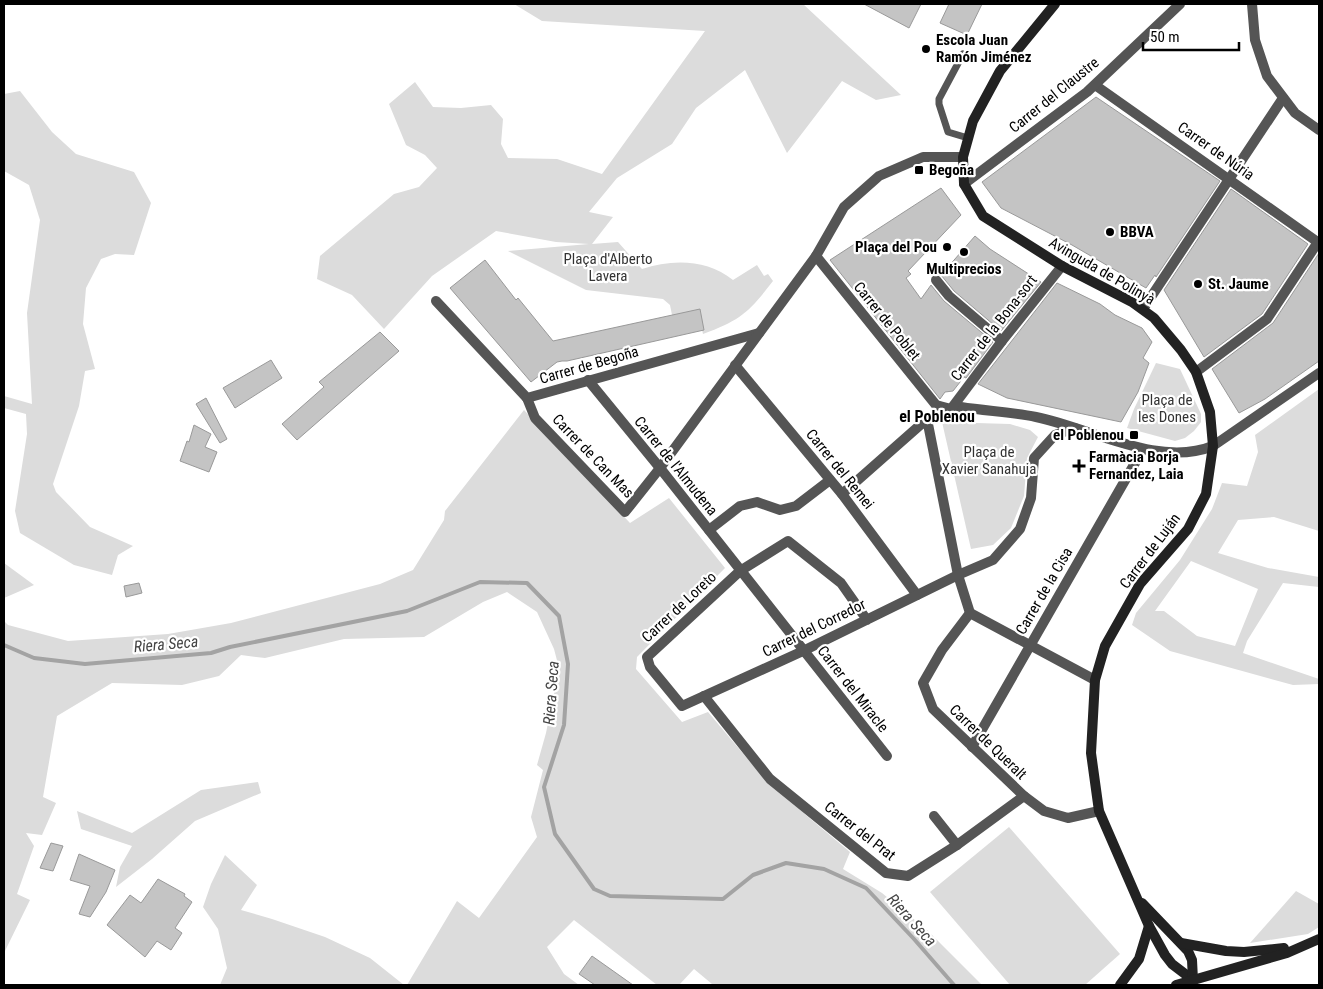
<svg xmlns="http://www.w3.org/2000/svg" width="1323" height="989" font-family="'Roboto Condensed',sans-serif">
<rect width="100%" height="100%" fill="#fff"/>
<!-- green -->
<g fill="#dcdcdc" fill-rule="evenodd">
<path d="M514,4h289l98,91 -25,5 -34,-19 -55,72 -42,-83 -49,38 -24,36 -55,34 -28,34 24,5 -21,27 26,-2 24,27c30,-10 65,-10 91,11l24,-15 7,11 4,-2 5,7c-24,31 -32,39 -70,53l-5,-22 -26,3 -2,-10 -7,-6 -77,-9 -78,-39 81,-7 -33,-2 -60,-11 -64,45 -48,53 -32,-34 -35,-16 3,-23 74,-62 25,-7 18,-19 -12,-13 -19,-10 -17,-41 26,-22 18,25 28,1 30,-3 12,14 -2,25 7,14 49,1 45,15 103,-143 -163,-10z"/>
<polygon points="20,91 52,132 76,154 134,172 151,203 134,255 115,254 101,259 86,288 83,324 95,369 85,371 79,406 53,484 56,492 90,527 133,546 118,555 112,575 74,565 20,533 15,511 27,434 26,414 4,408 4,396 32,404 27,313 40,220 29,185 4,171 4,94"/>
<polygon points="1156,363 1180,369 1201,414 1201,422 1194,431 1185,438 1175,441 1127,428 1134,409"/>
<path d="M1319,389v142l-45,-14 -36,3 -20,33 50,15 51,9v10l-36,-4 -36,58 -4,12 76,26v5l-26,1 -123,-34 -38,-26 4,-12 44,-53 32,-51 10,-26 25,3 11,-34 -3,-17zM1191,561l67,28 -23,57 -38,-10 -33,-25h-9z"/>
<polygon points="524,410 630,523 669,498 725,568 637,657 636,669 682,722 708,712 757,770 807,816 850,852 843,869 882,893 927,930 982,985 712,985 712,984 694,969 679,985 657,985 574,920 547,947 564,974 579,985 407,985 457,901 479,918 537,837 531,817 543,770 537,765 546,733 559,668 554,649 537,612 507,592 483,602 424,637 344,639 265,658 241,655 219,676 182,685 112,683 57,716 43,797 56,803 42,835 26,833 34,846 17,894 30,900 4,953 4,621 8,625 68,641 168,634 231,623 380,584 413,570 444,520 445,511"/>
<polygon points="942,422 1010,424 1030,430 1038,437 1027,458 1024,496 1011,528 993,545 971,549"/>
<polygon points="4,563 34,585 4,598"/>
<polygon points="258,782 261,793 195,821 152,859 116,887 120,867 132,846 81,829 77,811 132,833 201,790"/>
<polygon points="1009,827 1120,954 1085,985 1010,985 930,892"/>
<polygon points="225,855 257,885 241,910 272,919 325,937 370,958 404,985 220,985 227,968 218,929 203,907 211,884"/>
<polygon points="1296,891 1319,904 1319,927 1308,934 1250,943"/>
</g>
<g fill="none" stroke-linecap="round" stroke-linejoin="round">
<!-- stream -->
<polyline stroke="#a3a3a3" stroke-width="4" points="4,645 34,658 85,664 211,653 230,647 407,611 480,582 527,583 559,616 568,664 564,725 544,787 555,834 594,889 610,896 723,899 753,875 786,863 824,869 866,888 914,939 954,985"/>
</g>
<!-- building -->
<g fill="#c4c4c4" stroke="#999">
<polygon points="864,4 921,4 909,28"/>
<polygon points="949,4 982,4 967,35 940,23"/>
<polygon points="1096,97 1220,181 1156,277 1155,275 1146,288 1072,245 1001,208 982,182"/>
<polygon points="941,188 961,215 908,271 911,274 906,278 921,299 931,285 944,301 993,342 966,378 964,377 953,391 945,392 940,399 830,260"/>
<polygon points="1231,189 1308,244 1262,314 1204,357 1164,290"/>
<polygon points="975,236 990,249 1041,282 1001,331 954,291 941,275"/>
<polygon points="1319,253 1319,361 1265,399 1239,413 1212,369 1273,323"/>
<polygon points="485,260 516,300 518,298 553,341 700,309 704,330 567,361 562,361 557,362 531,382 450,288"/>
<polygon points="1057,283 1100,304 1115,315 1142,328 1152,342 1143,358 1149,363 1138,392 1121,422 1007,398 978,384"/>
<polygon points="380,332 399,351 297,440 282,424 324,387 319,382"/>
<polygon points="271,360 282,378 235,408 223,388"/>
<polygon points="206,398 227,439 220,443 196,404"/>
<polygon points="194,425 211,434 205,447 217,452 209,472 180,461 187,441 189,442"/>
<polygon points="139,583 142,593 126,597 124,586"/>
<polygon points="51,843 63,846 53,871 40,868"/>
<polygon points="79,854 115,870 106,892 90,917 79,914 90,886 70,880"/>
<polygon points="158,879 185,894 184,896 192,902 175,928 182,933 171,950 157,941 145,957 107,925 130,895 141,903"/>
<polygon points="592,956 633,985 595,985 579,974"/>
</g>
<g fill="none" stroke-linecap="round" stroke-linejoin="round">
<!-- lane -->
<polyline stroke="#555" stroke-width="7" points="963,54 939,99 939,104 948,132 968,138"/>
<!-- street -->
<g stroke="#555" stroke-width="10">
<polyline points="1252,4 1255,40 1267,76 1295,113 1319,130"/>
<polyline points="1095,85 1319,243"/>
<polyline points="964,184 1087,92 1180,4"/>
<path d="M816,256l120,149 15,4 10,-2c25,4 51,5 75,10 55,11 122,51 177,29l106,-73"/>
<polyline points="936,280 949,296 1002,341"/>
<polyline points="436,301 527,398 759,333"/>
<polyline points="1143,309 1283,98"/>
<polyline points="735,365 842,494 917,595"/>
<polyline points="1196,372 1267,319 1318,242"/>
<polyline points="588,380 660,468 887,756"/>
<polyline points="527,398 535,418 625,512 660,468 816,256 844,207 879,176 923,157 963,157"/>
<polyline points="951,409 1002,341 1062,266"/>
<polyline points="842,494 927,419 958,575 970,613"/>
<polyline points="709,530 740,506 757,502 780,510 796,506 830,480"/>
<polyline points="970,613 942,650 923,683 933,709 1024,796 1044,811 1068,818 1099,811"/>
<polyline points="970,613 1095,680"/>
<polyline points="867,620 841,583 788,541 740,571 647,657 650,667 682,706 803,651 958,575 993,560 1020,529 1031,498 1034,458 1055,435 1075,428"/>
<polyline points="704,696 770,779 886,873 908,876 957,845 1024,796"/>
<polyline points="972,747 1143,449"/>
<polyline points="934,816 957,845"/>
</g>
<!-- secondary -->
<g stroke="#222" stroke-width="10">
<polyline points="1055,4 1000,71 973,121 963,157 964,184 983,216 1062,266 1132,302 1154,318 1181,350 1196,372 1210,412 1213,446 1206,494 1188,529 1140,584 1105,646 1095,680 1091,753 1099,811 1149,926 1165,955 1172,964 1193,980"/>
<polyline points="1142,903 1188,951 1192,960 1193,980"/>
<polyline points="1181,943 1226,951 1244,952 1284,948"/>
<polyline points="1120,985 1139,959 1149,926"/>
<polyline points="1176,985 1287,953 1319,939"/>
</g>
</g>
<!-- markers -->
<g fill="#000" stroke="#fff" stroke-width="2">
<circle cx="926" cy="49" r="5"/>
<rect x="914" y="165" width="10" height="10" rx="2.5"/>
<circle cx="1110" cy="232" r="5"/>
<circle cx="947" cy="247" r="5"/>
<circle cx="964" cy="252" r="5"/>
<circle cx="1198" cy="284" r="5"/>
<rect x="1129" y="430" width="10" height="10" rx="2.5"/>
<path d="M1076.5 458.5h5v5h5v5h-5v5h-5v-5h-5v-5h5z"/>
</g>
<g text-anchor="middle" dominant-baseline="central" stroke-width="4.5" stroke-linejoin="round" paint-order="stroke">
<!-- poi labels -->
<g font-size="15" font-weight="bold" fill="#000" stroke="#fff" text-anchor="start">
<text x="936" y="40">Escola Juan<tspan x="936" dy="17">Ramón Jiménez</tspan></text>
<text x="929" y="170">Begoña</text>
<text x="1120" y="232">BBVA</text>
<text x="937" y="247" text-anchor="end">Plaça del Pou</text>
<text x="964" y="269" text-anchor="middle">Multiprecios</text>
<text x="1208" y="284">St. Jaume</text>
<text x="1124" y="435" text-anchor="end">el Poblenou</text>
<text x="1089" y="457">Farmàcia Borja<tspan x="1089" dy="17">Fernandez, Laia</tspan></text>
</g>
<!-- street labels -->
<g font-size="15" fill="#000" stroke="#fff">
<text transform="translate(1054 95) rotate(-39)">Carrer del Claustre</text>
<text transform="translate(1216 151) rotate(35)">Carrer de Núria</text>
<text transform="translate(1102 271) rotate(30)">Avinguda de Polinyà</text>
<text transform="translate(887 321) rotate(51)">Carrer de Poblet</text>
<text transform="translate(994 328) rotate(-52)">Carrer de la Bona-sort</text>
<text transform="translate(589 365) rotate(-16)">Carrer de Begoña</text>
<text transform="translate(593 456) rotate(46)">Carrer de Can Mas</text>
<text transform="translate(676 466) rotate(51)">Carrer de l'Almudena</text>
<text transform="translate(840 469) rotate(51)">Carrer del Remei</text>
<text transform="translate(1150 551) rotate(-53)">Carrer de Luján</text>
<text transform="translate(1044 591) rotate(-60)">Carrer de la Cisa</text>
<text transform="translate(679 607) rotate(-43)">Carrer de Loreto</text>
<text transform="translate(814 628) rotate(-26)">Carrer del Corredor</text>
<text transform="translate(853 689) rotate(52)">Carrer del Miracle</text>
<text transform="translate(988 742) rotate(44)">Carrer de Queralt</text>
<text transform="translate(860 831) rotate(38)">Carrer del Prat</text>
</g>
<!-- park labels -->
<g font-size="15" fill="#333" stroke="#fff">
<text x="608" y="259">Plaça d'Alberto<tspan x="608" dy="17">Lavera</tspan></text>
<text x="1167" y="400">Plaça de<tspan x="1167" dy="17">les Dones</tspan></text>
<text x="989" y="452">Plaça de<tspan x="989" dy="17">Xavier Sanahuja</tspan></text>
</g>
<!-- neighbourhood labels -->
<g font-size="16" font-weight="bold" fill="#000" stroke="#fff">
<text x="937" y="416">el Poblenou</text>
</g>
<!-- water labels -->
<g font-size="16" font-style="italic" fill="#444" stroke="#fff">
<text transform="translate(166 644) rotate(-5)">Riera Seca</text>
<text transform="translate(551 693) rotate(-86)">Riera Seca</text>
<text transform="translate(912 920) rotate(48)">Riera Seca</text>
</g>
</g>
<!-- border -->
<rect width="1323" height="989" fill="none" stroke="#000000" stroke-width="10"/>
<!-- scale -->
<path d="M1143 42v8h96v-8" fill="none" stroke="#000000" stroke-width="2.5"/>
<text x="1150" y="42" font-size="15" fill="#000000" stroke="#ffffff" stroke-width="4" paint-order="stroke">50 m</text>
</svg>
